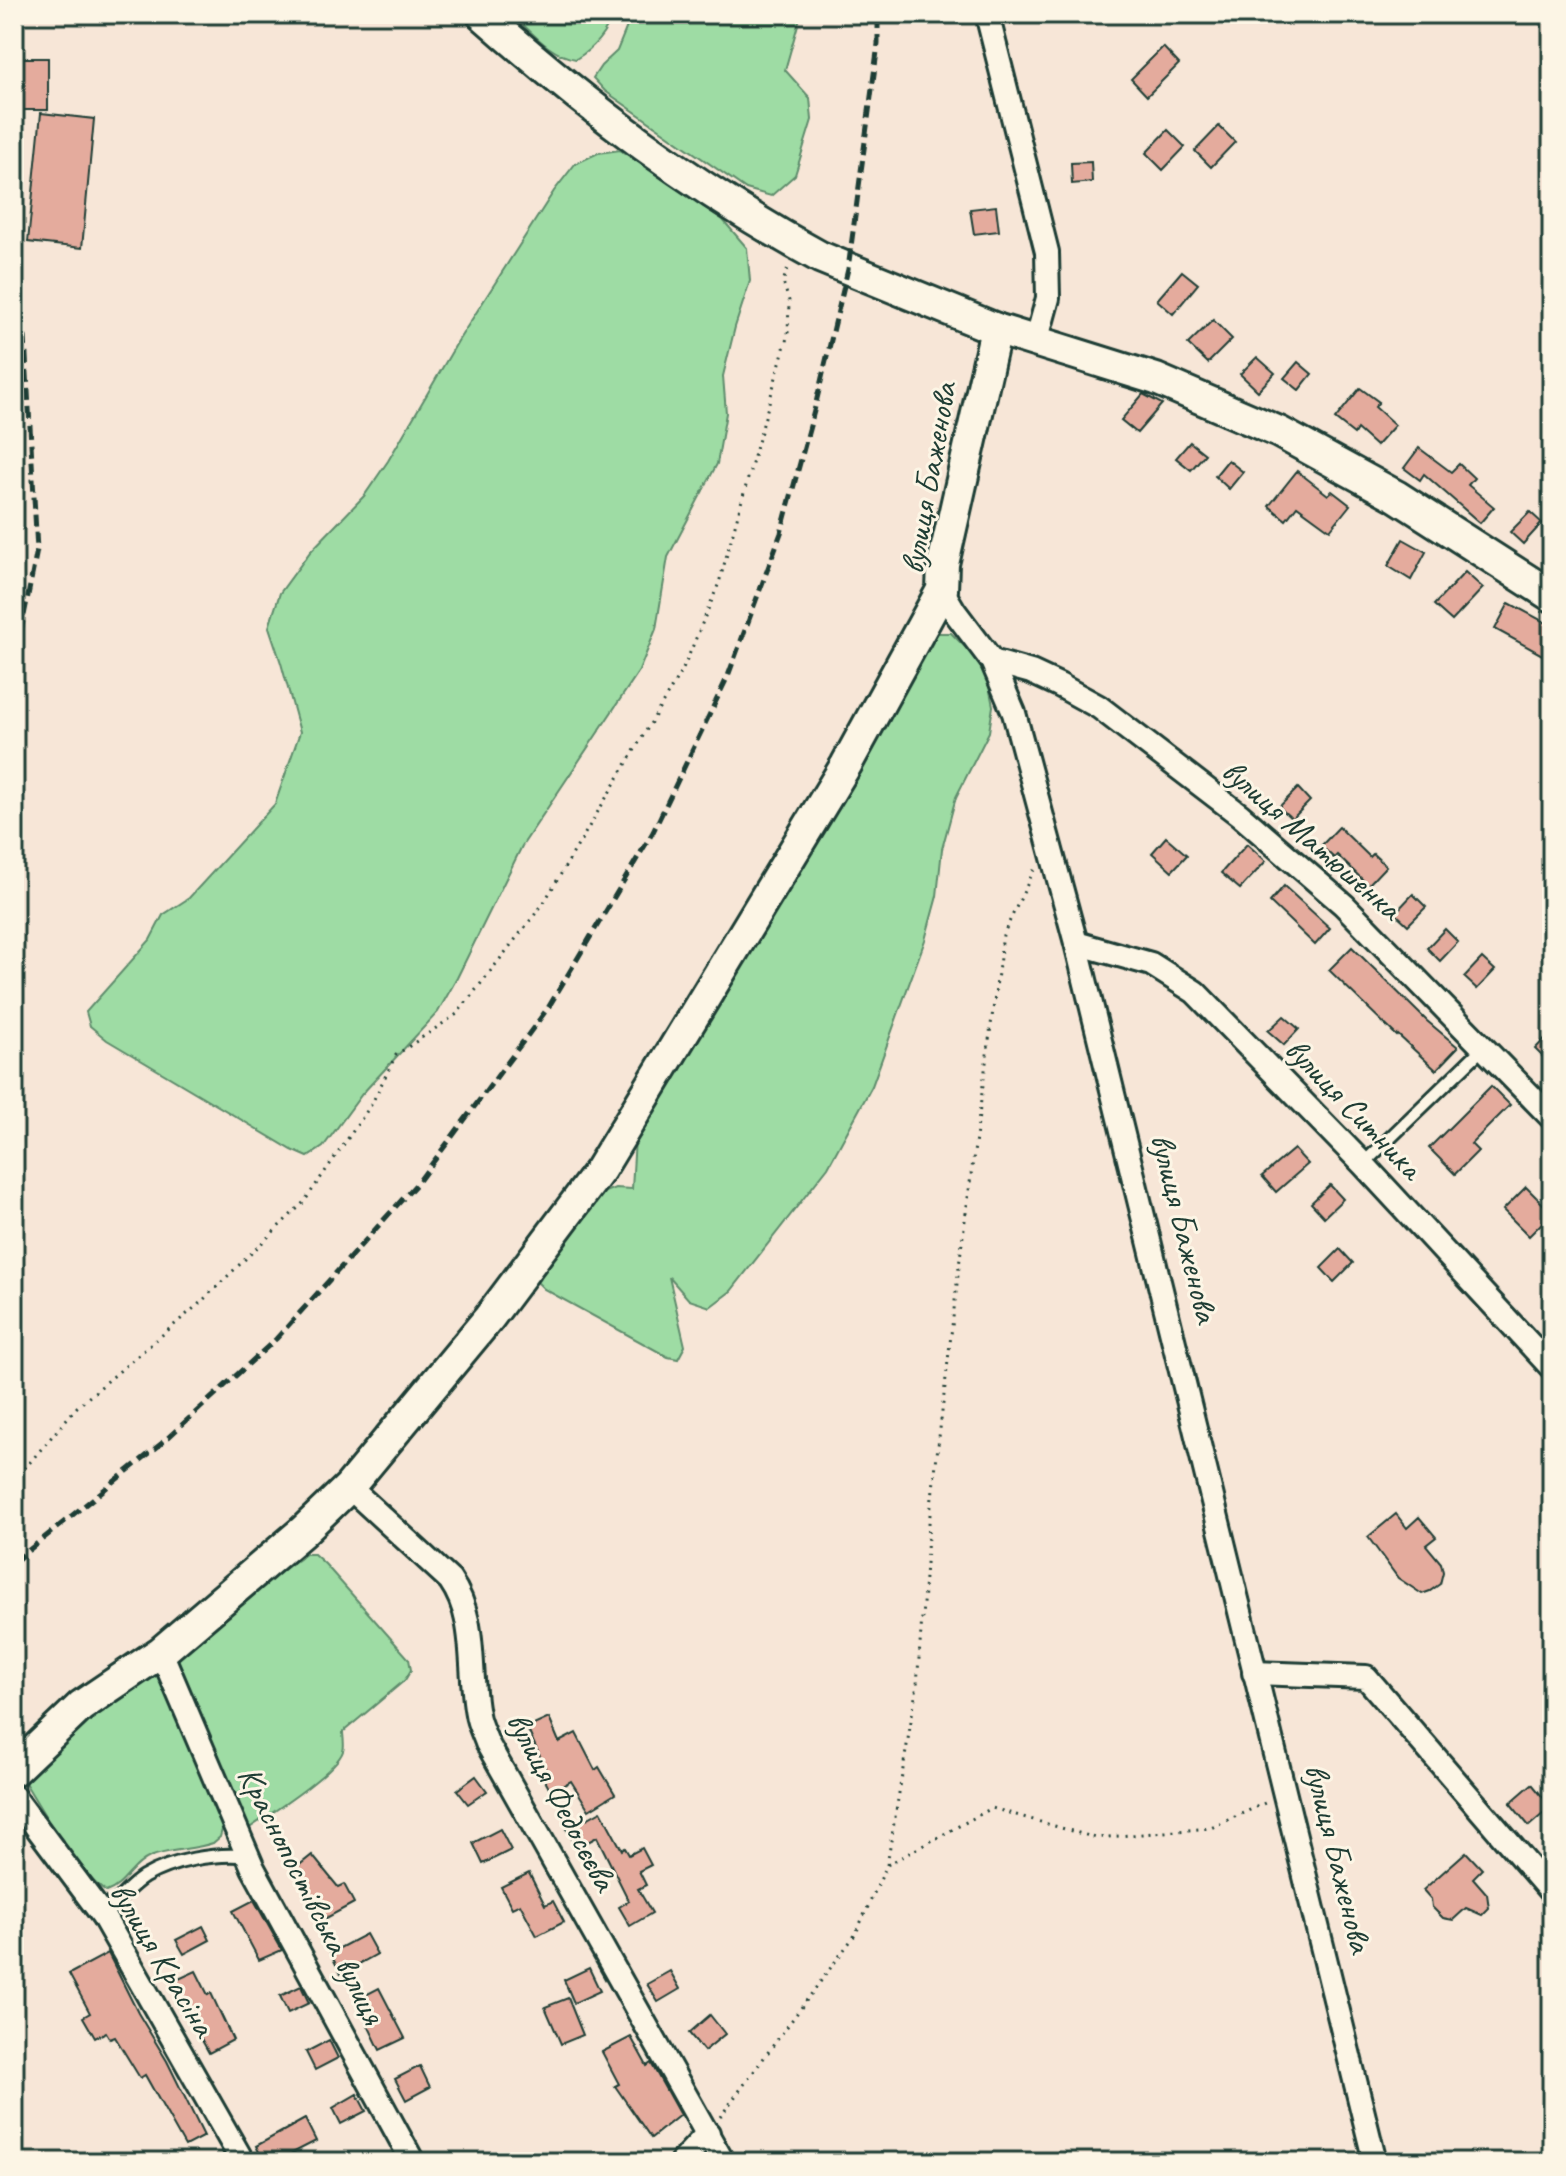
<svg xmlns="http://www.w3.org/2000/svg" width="1566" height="2176" font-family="Caveat,sans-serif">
<rect width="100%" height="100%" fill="#f7e6d7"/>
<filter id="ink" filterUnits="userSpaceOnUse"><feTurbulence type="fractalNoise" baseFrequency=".0125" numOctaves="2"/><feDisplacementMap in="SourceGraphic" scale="16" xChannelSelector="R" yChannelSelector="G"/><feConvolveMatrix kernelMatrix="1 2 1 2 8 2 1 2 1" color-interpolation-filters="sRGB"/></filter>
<g filter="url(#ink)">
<!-- green -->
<g fill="#9edca4" stroke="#5e8c6c" stroke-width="2">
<path d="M512,14h101c-7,20 -19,34 -37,45 -27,-4 -44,-27 -64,-45z"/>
<polygon points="632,14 801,14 785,70 810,98 812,120 795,175 771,196 746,189 605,91 593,78 601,66 617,51"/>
<polygon points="620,150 723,220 747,248 750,281 735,327 723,376 726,413 717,464 668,557 656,629 639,671 522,846 457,978 438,1012 362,1094 323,1147 308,1157 292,1150 107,1040 90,1026 86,1012 150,940 163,915 189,898 275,804 300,732 281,663 269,627 280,593 310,552 364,496 388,461 458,341 554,191 575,164 598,153"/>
<polygon points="938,633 951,633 968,650 987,676 993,706 989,732 956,797 942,849 937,896 925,940 872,1086 828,1167 731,1291 710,1307 689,1300 669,1277 685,1346 678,1359 668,1357 544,1289 534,1279 597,1195 615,1188 632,1189 635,1138 921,651"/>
<path d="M306,1554h8l11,10 84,95 2,11 -6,10 -62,52c0,5 2,14 0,19 -6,20 -73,63 -92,76l-7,-1 -67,-153v-16l89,-75z"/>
<path d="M150,1668l11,5 62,153 -3,11 -7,6c-20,7 -43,6 -63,14 -19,8 -25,29 -44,35 -31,-23 -62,-78 -82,-111l6,-13z"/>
</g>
<!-- building -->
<g fill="#e4ab9d" stroke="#1f3d34" stroke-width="2">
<polygon points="1163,47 1179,64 1147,96 1131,79"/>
<rect x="14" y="58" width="34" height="52"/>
<polygon points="41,113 94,119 82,248 28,242"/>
<polygon points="1219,126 1235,142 1211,167 1195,151"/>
<polygon points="1168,130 1185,147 1163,170 1146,153"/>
<polygon points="1091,162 1092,182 1072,184 1071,163"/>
<polygon points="996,206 999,231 974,234 970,209"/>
<polygon points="1182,271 1198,284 1173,314 1157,300"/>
<polygon points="1213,320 1232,339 1208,363 1188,344"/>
<polygon points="1257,357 1275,373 1258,391 1240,374"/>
<polygon points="1298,362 1312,374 1299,390 1284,378"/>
<polygon points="1360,388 1379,402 1375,407 1395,425 1376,446 1357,429 1354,434 1335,419"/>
<polygon points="1143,394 1162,404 1137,433 1121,420"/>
<polygon points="1190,442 1205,454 1191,470 1176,458"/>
<polygon points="1419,448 1451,472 1459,464 1474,478 1468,485 1494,507 1480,523 1424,474 1420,480 1404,468"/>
<polygon points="1228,460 1243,472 1229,489 1215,476"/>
<polygon points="1297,471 1328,495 1332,491 1350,505 1330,530 1297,506 1286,520 1269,506"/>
<polygon points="1530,512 1542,523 1523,544 1510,532"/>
<polygon points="1403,539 1426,552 1411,580 1388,566"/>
<polygon points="1465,572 1483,588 1452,621 1434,605"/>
<polygon points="1509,603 1552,626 1552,645 1546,657 1495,629"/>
<polygon points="1298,788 1310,801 1292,819 1279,807"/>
<polygon points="1339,827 1370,857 1373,854 1386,866 1368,885 1337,855 1334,858 1321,846"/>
<polygon points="1166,837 1187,855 1172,871 1152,853"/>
<polygon points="1247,844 1266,861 1240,889 1221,873"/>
<polygon points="1284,886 1330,928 1315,945 1270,902"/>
<polygon points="1413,894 1426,907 1408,925 1395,913"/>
<polygon points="1445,929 1458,942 1440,961 1427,948"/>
<polygon points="1352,947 1427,1021 1458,1047 1436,1070 1398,1035 1397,1036 1329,970"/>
<polygon points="1482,958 1495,970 1477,989 1464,977"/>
<polygon points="1284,1016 1299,1029 1284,1045 1268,1031"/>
<polygon points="1552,1031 1552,1066 1535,1049"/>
<polygon points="1491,1086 1510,1105 1471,1144 1478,1151 1455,1174 1429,1148"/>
<polygon points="1294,1149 1308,1164 1276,1192 1262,1176"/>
<polygon points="1330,1185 1343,1199 1324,1217 1311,1203"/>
<polygon points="1526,1187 1552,1213 1529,1236 1503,1210"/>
<polygon points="1340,1249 1353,1263 1334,1282 1321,1268"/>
<polygon points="1396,1514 1407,1528 1419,1517 1436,1537 1426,1545 1441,1563 1443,1572 1440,1584 1430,1591 1422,1594 1398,1578 1368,1537"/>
<polygon points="549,1718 559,1742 576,1733 595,1770 599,1767 615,1794 589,1810 571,1781 551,1792 542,1775 547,1772 527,1728"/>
<polygon points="476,1776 487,1791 468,1804 457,1790"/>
<polygon points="1532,1784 1551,1807 1529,1826 1510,1803"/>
<polygon points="601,1811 622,1850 625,1848 629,1855 642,1848 651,1865 639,1871 646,1885 638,1889 652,1913 630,1926 619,1907 629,1901 597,1837 577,1848 567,1830"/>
<polygon points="500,1829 511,1850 483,1864 473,1843"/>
<polygon points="1466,1852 1482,1869 1473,1878 1487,1894 1489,1908 1482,1915 1466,1908 1453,1920 1443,1918 1432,1907 1431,1899 1423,1890"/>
<polygon points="312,1855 338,1887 344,1884 354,1903 319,1922 308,1902 315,1899 292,1871"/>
<polygon points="529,1873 545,1905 553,1901 564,1922 537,1936 520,1904 512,1908 501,1887"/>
<polygon points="254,1900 282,1950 259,1960 233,1911"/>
<polygon points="203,1926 210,1940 184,1954 176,1940"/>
<polygon points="366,1934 377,1954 341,1974 330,1953"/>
<polygon points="108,1953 138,2013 167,2061 204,2136 185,2146 145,2075 140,2078 115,2037 110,2039 106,2032 95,2038 83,2017 90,2013 69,1974"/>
<polygon points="589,1968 600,1991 574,2003 564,1980"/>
<polygon points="196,1971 208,1995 211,1993 233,2040 209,2053 193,2024 190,2025 172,1982"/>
<polygon points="670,1971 680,1989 658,2002 647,1984"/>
<polygon points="301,1986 309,2003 288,2013 280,1996"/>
<polygon points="379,1988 405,2038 380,2050 356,2000"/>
<polygon points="568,1998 583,2035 561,2044 545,2007"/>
<polygon points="710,2015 725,2034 704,2051 689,2033"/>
<polygon points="631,2037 647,2066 651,2063 680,2115 651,2138 615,2086 619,2084 602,2052"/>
<polygon points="329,2040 338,2058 315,2070 306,2052"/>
<polygon points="420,2066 430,2087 406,2100 395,2079"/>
<polygon points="357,2094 366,2111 341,2124 333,2108"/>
<polygon points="305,2119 316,2141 275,2162 264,2162 256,2146"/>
</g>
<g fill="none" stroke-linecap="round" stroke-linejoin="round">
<!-- lane casing -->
<g stroke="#1f3d34" stroke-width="17">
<g id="lane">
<polyline points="1363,1164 1483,1048"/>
<path d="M103,1916c13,-13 25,-29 41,-39 29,-17 70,-24 103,-21"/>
</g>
</g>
<!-- street casing -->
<g stroke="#1f3d34" stroke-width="28">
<g id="street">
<polyline points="987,14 1047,252 1048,298 1036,342"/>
<polyline points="942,590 955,612 992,661 1014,713 1076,943 1375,2162"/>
<polyline points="992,661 1031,672 1059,685 1099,707 1240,815 1344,905 1552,1118"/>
<polyline points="1076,943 1151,964 1195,992 1363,1164 1552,1368"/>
<path d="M349,1487l101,93c28,40 18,88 27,134 1,9 7,20 10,29l236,419"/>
<polyline points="161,1652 253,1868 413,2162"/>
<polyline points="1254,1673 1366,1677 1552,1893"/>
<polyline points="14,1797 103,1916 243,2162"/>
<polyline points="681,2162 708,2133"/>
</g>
</g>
<!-- secondary casing -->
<g stroke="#1f3d34" stroke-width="36">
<g id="secondary">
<path d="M482,14c106,94 213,175 338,243l176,72 160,50 123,53 117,64 156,100"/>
<polyline points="14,1770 81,1706 161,1652 302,1532 349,1487 489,1318 600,1170 846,765 942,590 943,564 996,329"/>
</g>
</g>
<!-- path -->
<g stroke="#1f3d34" stroke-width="3" stroke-dasharray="2 6" stroke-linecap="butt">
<polyline points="14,1481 77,1407 200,1303 304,1202 371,1105 396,1055 457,1014 543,904 684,667 719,583 788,334 789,301 783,282 788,267"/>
<polyline points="887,1865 917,1685 929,1523 960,1258 1003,935 1035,868"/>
<polyline points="720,2117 855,1935 887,1865 992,1808 1096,1838 1211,1828 1267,1802"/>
</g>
<!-- lane -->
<use href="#lane" stroke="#fcf5e5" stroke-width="11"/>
<!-- street -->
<use href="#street" stroke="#fcf5e5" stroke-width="22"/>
<!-- secondary -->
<use href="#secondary" stroke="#fcf5e5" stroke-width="30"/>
<!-- rail -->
<g stroke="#1f3d34" stroke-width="5" stroke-dasharray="12 6" stroke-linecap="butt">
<polyline points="14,282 25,338 37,550 14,666"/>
<polyline points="14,1562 161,1444 276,1339 419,1181 548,1008 653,832 728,676 781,533 814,411 848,269 878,44 878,14"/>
</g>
</g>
</g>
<g text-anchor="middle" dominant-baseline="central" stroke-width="6" stroke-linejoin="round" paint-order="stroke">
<!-- street labels -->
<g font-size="34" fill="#1f3d34" stroke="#fcf5e5">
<text transform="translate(928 478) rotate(-80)">вулиця Баженова</text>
<text transform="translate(1312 839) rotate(41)">вулиця Матюшенка</text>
<text transform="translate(1354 1108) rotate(46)">вулиця Ситника</text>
<text transform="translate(1185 1228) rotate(76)">вулиця Баженова</text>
<text transform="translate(562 1801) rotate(62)">вулиця Федосєєва</text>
<text transform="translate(1339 1858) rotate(76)">вулиця Баженова</text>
<text transform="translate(312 1895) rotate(63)">Краснопостівська вулиця</text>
<text transform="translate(163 1959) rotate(59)">вулиця Красіна</text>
</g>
</g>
<!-- margin -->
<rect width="1566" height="2176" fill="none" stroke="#fcf5e5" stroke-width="48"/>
<rect x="24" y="24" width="1518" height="2128" fill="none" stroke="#1f3d34" stroke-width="3" filter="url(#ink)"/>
</svg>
